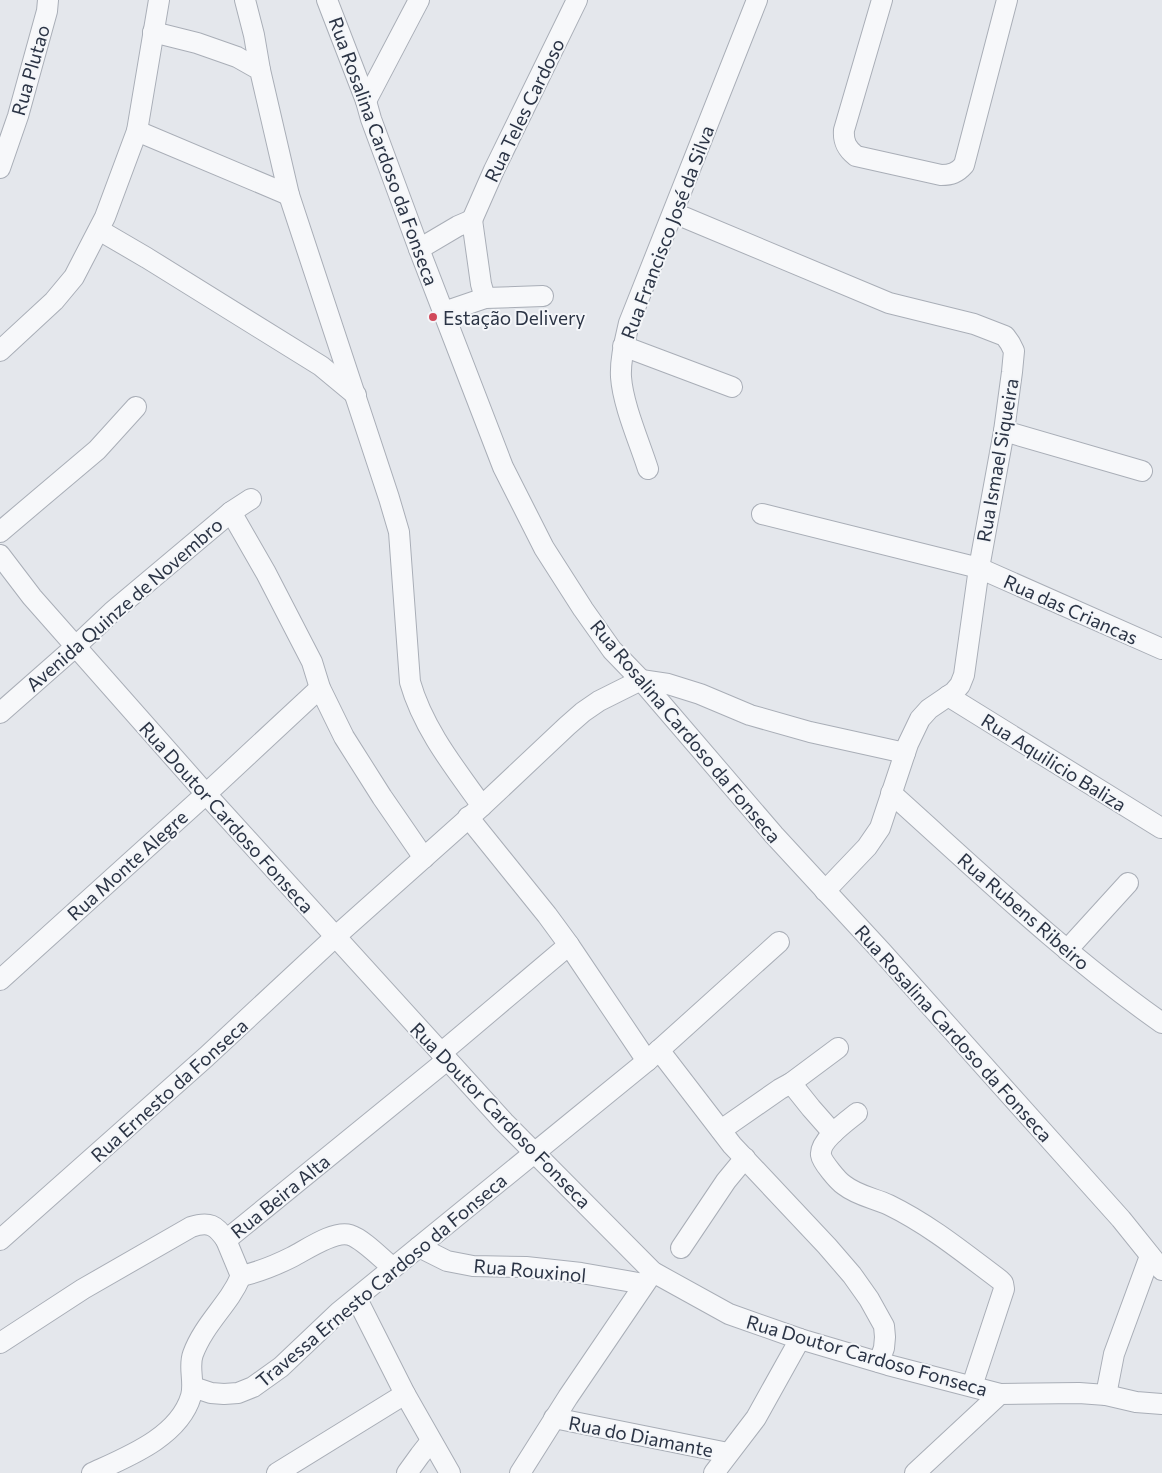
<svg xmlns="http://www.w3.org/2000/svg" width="1162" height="1473" font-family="Commissioner,sans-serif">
<rect width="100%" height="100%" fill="#e4e7ec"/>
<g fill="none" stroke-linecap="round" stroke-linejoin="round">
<!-- minor casing -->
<g stroke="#a9aeb7" stroke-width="22">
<g id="minor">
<polyline points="245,0 254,35 260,70"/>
<polyline points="327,0 366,101 371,119 419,249 503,467 544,548 583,609 612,650 641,680 774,835 882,952 1121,1219 1162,1270"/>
<path d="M882,0l-38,130c-1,12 3,19 12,26l85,19c10,0 16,-2 23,-10l43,-165"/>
<path d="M153,32l44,11 40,14 23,13 29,125 100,303 10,34 11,150c13,46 44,85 72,124"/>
<polyline points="366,101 419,0"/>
<polyline points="137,131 289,195"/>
<polyline points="0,168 18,116 47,11 48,0"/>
<polyline points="674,213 889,303 974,324 1005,336 1010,343 1014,351 1012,372 1004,431 979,568 964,675 960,685 954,692 929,709 920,719 908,744 880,828 867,847 825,891"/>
<polyline points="472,220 494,170 577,0"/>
<polyline points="99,230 147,258 321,366 356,395"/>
<polyline points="419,249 458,226 472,220 481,284 485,298"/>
<polyline points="444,312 485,298 543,296"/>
<polyline points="623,346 732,387"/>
<polyline points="0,351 54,301 74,277 105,217 137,131 159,0"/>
<polyline points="1004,431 1142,471"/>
<path d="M648,469c-9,-28 -25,-64 -27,-92 -1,-18 4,-36 8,-54l128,-323"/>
<polyline points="231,512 266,573 312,662 320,688 344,737 382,797 424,858"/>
<polyline points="762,514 979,568 1162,649"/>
<polyline points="0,532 97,450 136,407"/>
<polyline points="0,555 32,597 206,794 504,1122 653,1272 729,1314 800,1339 888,1365 1000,1394 1079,1393 1106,1395 1136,1402 1162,1404"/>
<polyline points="948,696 1161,828"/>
<polyline points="0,713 75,647 112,612 231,512 251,499"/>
<path d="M891,793c88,79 174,162 271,230"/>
<polyline points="468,817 547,915 569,945 647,1061"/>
<polyline points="1067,950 1128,883"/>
<polyline points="0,980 206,794 320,688"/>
<polyline points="659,1050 732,1145 827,1246 852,1275 869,1299 884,1326 885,1337 884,1348 879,1362"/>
<polyline points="441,1053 569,945"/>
<polyline points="791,1083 811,1108 833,1133"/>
<path d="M857,1113c-10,8 -38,28 -36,42 1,7 17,26 23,30 14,11 30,13 45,20 41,20 75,48 111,75l3,3 1,6 -32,97"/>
<polyline points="721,1130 780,1089 791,1083 838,1048"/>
<polyline points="0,1240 206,1057 335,937 482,806 567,726 583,712 599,701 641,680 668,684 700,694 750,715 810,732 905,753"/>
<polyline points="419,1247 447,1261 473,1266 526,1267 581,1273 644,1284"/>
<polyline points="681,1248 726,1181 745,1158"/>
<path d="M241,1276c18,-4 35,-11 51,-19 14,-7 42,-27 58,-22 13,4 32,24 43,33"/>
<polyline points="357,1299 405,1394 450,1473"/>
<path d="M0,1343l83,-54 108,-62c18,-6 25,-2 35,13l221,-180"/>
<polyline points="193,1387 211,1393 224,1394 238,1393 253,1387 281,1367 339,1312 647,1061 779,942"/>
<polyline points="1106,1395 1114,1354 1150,1256"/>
<polyline points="554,1418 728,1453"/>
<path d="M92,1473c35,-16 87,-36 99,-77 4,-14 -3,-29 2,-42 8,-22 24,-39 37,-58 4,-6 8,-13 11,-20l-15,-36"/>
<polyline points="277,1473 405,1394"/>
<polyline points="407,1473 420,1455 431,1441"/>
<polyline points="520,1473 568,1397 653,1272"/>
<polyline points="714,1473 756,1418 800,1339"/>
<polyline points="915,1473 1000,1394"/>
</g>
</g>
<!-- minor -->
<use href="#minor" stroke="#f7f8fa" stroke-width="20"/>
</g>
<!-- markers -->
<circle fill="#d1495b" stroke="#f4f6f9" stroke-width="2" cx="433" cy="317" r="5"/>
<g text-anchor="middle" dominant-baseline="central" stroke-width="4" stroke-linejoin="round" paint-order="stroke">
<!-- street labels -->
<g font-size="19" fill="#2b3445" stroke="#f4f6f9">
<text transform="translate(30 70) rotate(-74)">Rua Plutao</text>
<text transform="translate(524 110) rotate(-64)">Rua Teles Cardoso</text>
<text transform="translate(384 151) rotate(70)">Rua Rosalina Cardoso da Fonseca</text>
<text transform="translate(667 232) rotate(-69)">Rua Francisco José da Silva</text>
<text transform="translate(997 460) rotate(-80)">Rua Ismael Siqueira</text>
<text transform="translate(124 604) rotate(-41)">Avenida Quinze de Novembro</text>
<text transform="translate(1071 609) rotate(24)">Rua das Criancas</text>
<text transform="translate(686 731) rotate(50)">Rua Rosalina Cardoso da Fonseca</text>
<text transform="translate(1054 762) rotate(32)">Rua Aquilicio Baliza</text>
<text transform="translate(227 817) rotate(48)">Rua Doutor Cardoso Fonseca</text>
<text transform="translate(127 865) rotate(-42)">Rua Monte Alegre</text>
<text transform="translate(1024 911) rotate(41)">Rua Rubens Ribeiro</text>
<text transform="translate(954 1033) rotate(48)">Rua Rosalina Cardoso da Fonseca</text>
<text transform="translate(169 1090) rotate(-42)">Rua Ernesto da Fonseca</text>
<text transform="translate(501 1115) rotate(46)">Rua Doutor Cardoso Fonseca</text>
<text transform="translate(280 1196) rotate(-39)">Rua Beira Alta</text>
<text transform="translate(530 1270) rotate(5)">Rua Rouxinol</text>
<text transform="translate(381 1280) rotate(-40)">Travessa Ernesto Cardoso da Fonseca</text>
<text transform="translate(867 1355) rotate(16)">Rua Doutor Cardoso Fonseca</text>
<text transform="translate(641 1436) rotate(11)">Rua do Diamante</text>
</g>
<!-- poi labels -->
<g font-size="19" fill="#2b3445" stroke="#f4f6f9" text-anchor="start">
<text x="443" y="317">Estação Delivery</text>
</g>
</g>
</svg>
